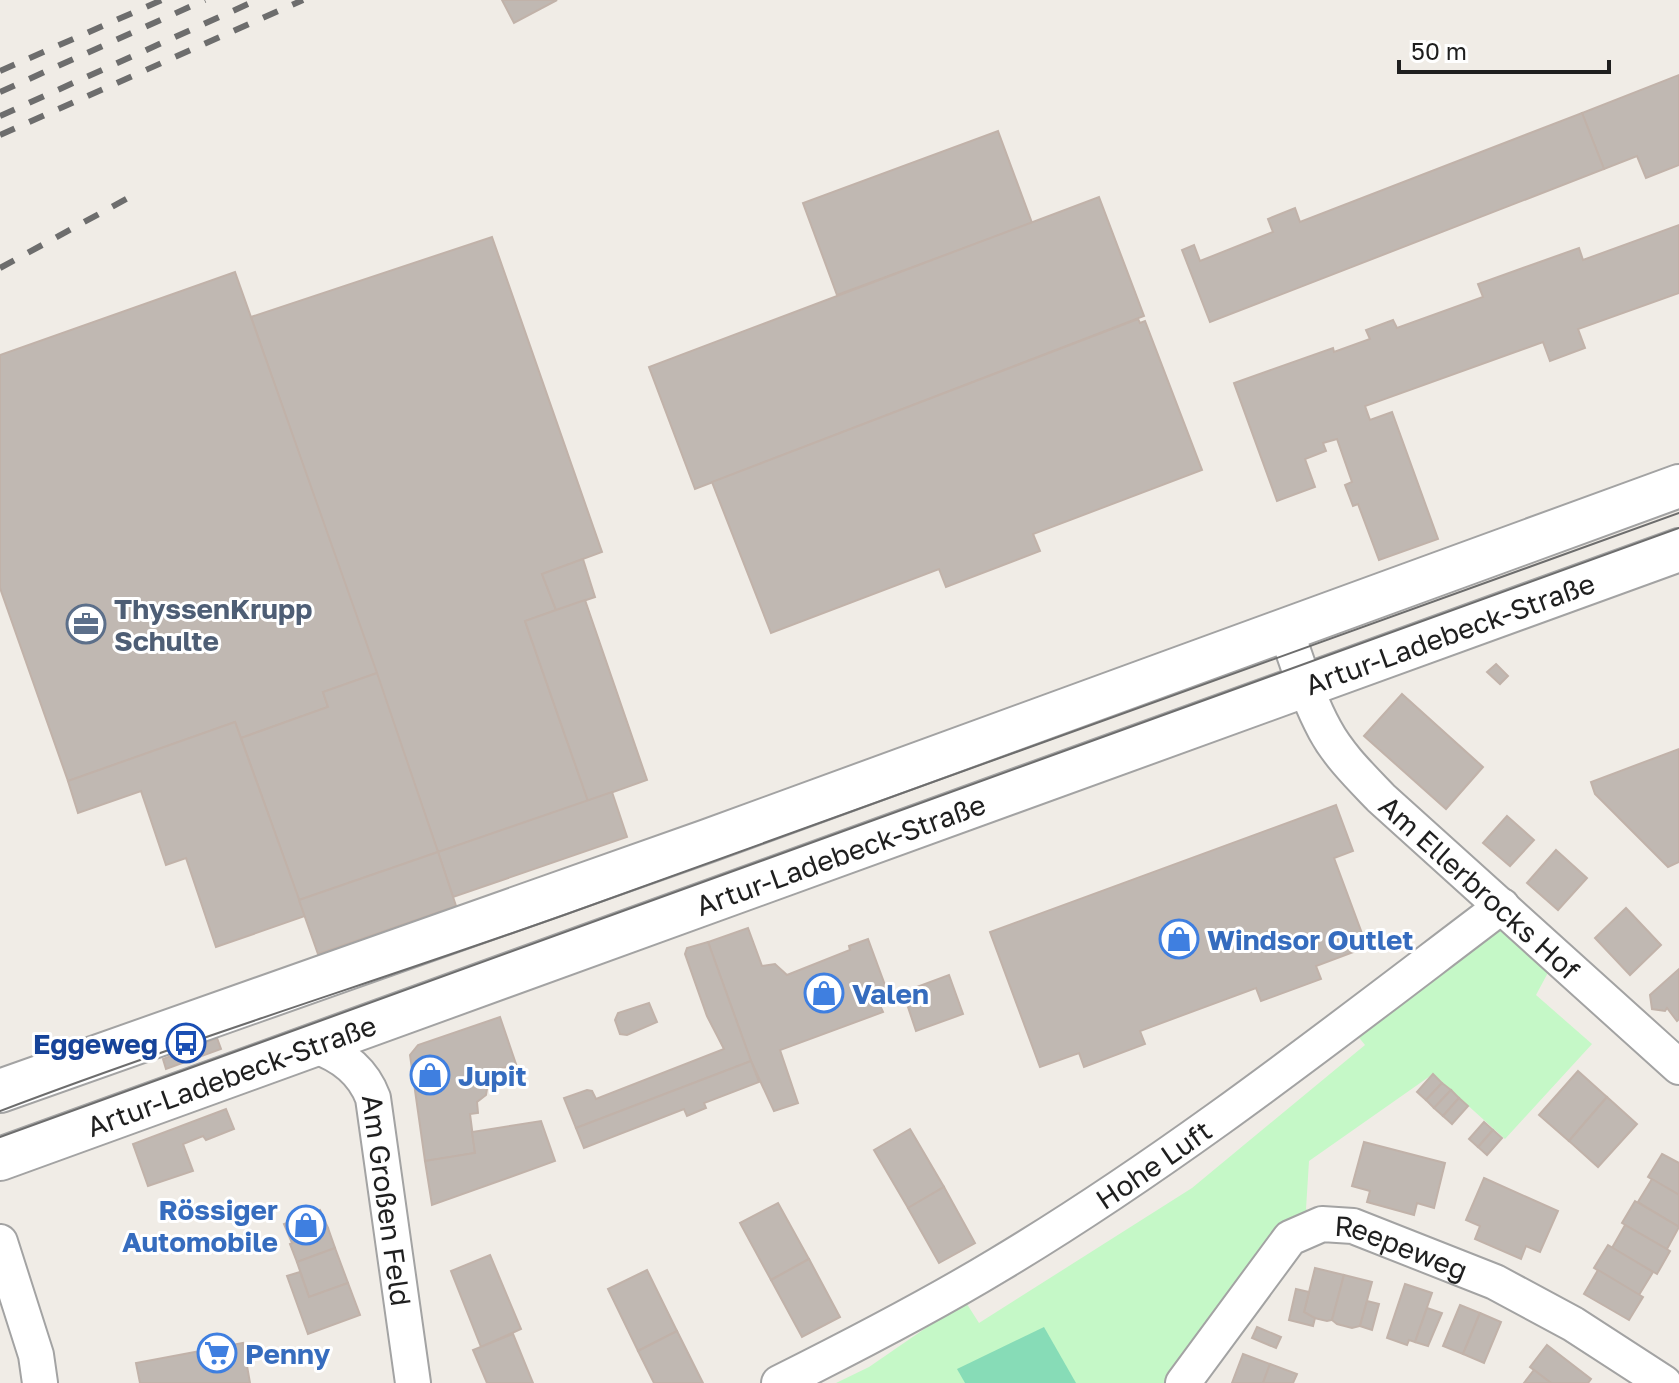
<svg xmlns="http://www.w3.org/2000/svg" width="1679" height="1383" font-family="'Golos Text',sans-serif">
<rect width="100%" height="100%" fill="#f0ece6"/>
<!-- park -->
<polygon fill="#c5f8c7" points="1503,923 1551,967 1536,995 1592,1044 1505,1139 1433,1074 1309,1161 1306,1209 1317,1217 1173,1383 836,1383 869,1367 965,1301 979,1323 1192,1188 1365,1045 1352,1029 1447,953 1457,963"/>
<!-- pitch -->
<polygon fill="#87dcb7" points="1044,1327 1076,1383 965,1383 957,1369"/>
<!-- building -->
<g fill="#c0b8b2" stroke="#c1b2a9" stroke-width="2">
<polygon points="502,0 557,0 514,23"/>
<polygon points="1679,75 1679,165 1646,178 1637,156 1604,169 1582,113"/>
<polygon points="1582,113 1604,169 1210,322 1182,250 1194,245 1200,261 1273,232 1268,219 1295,208 1300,222"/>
<polygon points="998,131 1032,223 837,295 803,203"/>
<polygon points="1099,197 1144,316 695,489 649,367"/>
<polygon points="1679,225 1679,293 1578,329 1585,348 1550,361 1543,342 1365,406 1370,420 1392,412 1438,539 1379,560 1358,504 1353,506 1345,485 1352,482 1337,439 1323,443 1326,451 1305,459 1315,487 1277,501 1234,383 1333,348 1334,352 1370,339 1366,330 1393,320 1397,328 1483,297 1478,284 1579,248 1583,260"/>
<polygon points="492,237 602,552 542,574 556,610 525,621 588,801 438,852 251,317"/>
<polygon points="235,272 377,673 323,692 328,707 241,738 235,722 68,781 0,588 0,355"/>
<polygon points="1138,319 1140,323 1145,321 1202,470 1033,534 1040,551 946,587 939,569 771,633 712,482"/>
<polygon points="583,559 595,597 556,610 542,574"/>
<polygon points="585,600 647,780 588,801 525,621"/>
<polygon points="1496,664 1508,676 1500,684 1487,672"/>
<polygon points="377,673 438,852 299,900 241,738 328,707 323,692"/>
<polygon points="1402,694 1483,767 1446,809 1364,736"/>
<polygon points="235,722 305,916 216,947 186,858 166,865 141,791 78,813 68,781"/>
<polygon points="1679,749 1679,862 1668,867 1595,794 1591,782"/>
<polygon points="612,792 627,837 453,897 438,852"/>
<polygon points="1336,805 1353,851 1334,858 1367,947 1316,966 1321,979 1261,1001 1256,988 1140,1031 1145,1044 1084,1067 1079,1053 1040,1067 990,932"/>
<polygon points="1507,816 1534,840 1510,866 1483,843"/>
<polygon points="1556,850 1587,878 1558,910 1527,883"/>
<polygon points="438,852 456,906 318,954 299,900"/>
<polygon points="1626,908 1661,945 1630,975 1595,938"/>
<polygon points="748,928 762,966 775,964 787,975 850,950 849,946 868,939 889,996 878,1001 883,1012 780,1050 798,1103 774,1111 751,1061 708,942"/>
<polygon points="708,942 751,1061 576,1128 564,1098 587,1090 592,1091 596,1099 724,1049 707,1016 685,954 687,948"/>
<polygon points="1679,969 1679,1019 1677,1021 1667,1008 1665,1011 1652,1009 1650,995"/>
<polygon points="949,975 963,1014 916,1031 903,992"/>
<polygon points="649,1003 657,1022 627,1035 620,1034 615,1020 618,1013"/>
<polygon points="500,1017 516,1064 496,1070 499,1080 488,1083 486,1095 477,1102 478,1113 470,1114 475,1153 425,1161 410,1055 418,1045"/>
<polygon points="217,1038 221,1049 166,1069 163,1059"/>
<polygon points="751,1061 759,1082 704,1103 706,1108 687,1116 684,1109 584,1148 576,1128"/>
<polygon points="1578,1071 1607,1097 1569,1141 1539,1115"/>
<polygon points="1433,1074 1442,1083 1426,1100 1417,1092"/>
<polygon points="1442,1083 1451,1090 1434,1108 1426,1100"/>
<polygon points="1451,1090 1459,1098 1443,1116 1434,1108"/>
<polygon points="1607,1097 1637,1124 1598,1167 1569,1141"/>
<polygon points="1459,1098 1468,1106 1452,1124 1443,1116"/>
<polygon points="226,1109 234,1129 206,1140 203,1136 183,1144 193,1171 148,1186 133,1144"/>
<polygon points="541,1121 555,1161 432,1205 425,1161 475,1153 472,1132"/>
<polygon points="1484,1122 1493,1130 1478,1147 1469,1139"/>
<polygon points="910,1129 944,1187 908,1208 874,1150"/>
<polygon points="1493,1130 1502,1138 1487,1155 1478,1147"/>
<polygon points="1364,1142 1445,1163 1434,1208 1417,1203 1414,1215 1367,1202 1370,1191 1352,1186"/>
<polygon points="1662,1154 1679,1163 1679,1195 1648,1177"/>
<polygon points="1484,1178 1558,1211 1540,1252 1526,1246 1521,1259 1475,1239 1480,1226 1466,1220"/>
<polygon points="1652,1179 1679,1195 1679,1227 1638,1202"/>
<polygon points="944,1187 975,1243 939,1263 908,1208"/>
<polygon points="1635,1201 1679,1227 1667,1249 1622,1223"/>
<polygon points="778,1203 809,1259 771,1280 740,1223"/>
<polygon points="320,1210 328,1228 292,1243 284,1224"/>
<polygon points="1625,1225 1670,1251 1657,1274 1612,1248"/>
<polygon points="328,1228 335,1248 297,1262 290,1244"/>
<polygon points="1608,1245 1653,1272 1639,1295 1594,1268"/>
<polygon points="335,1248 348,1283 309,1297 297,1262"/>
<polygon points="490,1255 521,1329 481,1347 451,1271"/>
<polygon points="809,1259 840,1317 802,1337 771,1280"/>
<polygon points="1315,1268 1344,1275 1332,1320 1327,1321 1310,1317 1304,1312"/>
<polygon points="647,1270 677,1331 638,1351 608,1289"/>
<polygon points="1598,1270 1643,1297 1629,1320 1584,1294"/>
<polygon points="300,1272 309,1297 348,1283 360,1315 308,1334 287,1276"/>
<polygon points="1344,1275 1372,1282 1360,1326 1352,1328 1337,1324 1332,1320"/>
<polygon points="1405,1284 1432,1293 1415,1342 1409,1340 1407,1345 1387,1338"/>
<polygon points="1296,1289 1309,1292 1304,1312 1315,1318 1313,1326 1289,1320"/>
<polygon points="1367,1301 1379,1304 1372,1330 1360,1326"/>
<polygon points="1460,1305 1480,1313 1463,1354 1443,1346"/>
<polygon points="1427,1308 1442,1313 1428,1346 1415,1342"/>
<polygon points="1480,1313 1501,1322 1484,1363 1463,1354"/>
<polygon points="1257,1327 1281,1337 1276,1348 1252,1338"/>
<polygon points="677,1331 703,1383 654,1383 638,1351"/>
<polygon points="513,1334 533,1383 487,1383 473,1350"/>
<polygon points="243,1343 250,1383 140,1383 136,1363"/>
<polygon points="1547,1345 1591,1379 1588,1383 1551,1383 1530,1367"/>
<polygon points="1243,1354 1270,1364 1263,1383 1232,1383"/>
<polygon points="1270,1364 1297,1374 1293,1383 1263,1383"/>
<polygon points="1534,1370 1551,1383 1524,1383"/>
</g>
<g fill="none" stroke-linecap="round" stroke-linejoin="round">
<!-- minor casing -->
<g stroke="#a3a3a3" stroke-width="38">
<g id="minor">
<path id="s1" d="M1286,631c12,33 22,68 39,99 14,26 36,47 56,68l298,269"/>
<path id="s2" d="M315,1046c27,9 48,25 58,52l40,285"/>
<polyline points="0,1242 36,1355 40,1383"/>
<path id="s3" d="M779,1383c74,-37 148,-75 219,-118 177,-106 340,-235 504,-359"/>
<path id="s4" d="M1183,1383l107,-145 32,-14 31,2 142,56 78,42 91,59"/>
</g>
</g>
<!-- tertiary casing -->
<g stroke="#a3a3a3" stroke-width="46">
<g id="tertiary">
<polyline points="0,1091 707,841 1679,486"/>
<path id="s5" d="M0,1159l1679,-609"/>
</g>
</g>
<!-- minor -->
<use href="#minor" stroke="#fff" stroke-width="34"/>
<!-- tertiary -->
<use href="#tertiary" stroke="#fff" stroke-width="42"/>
<!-- tram -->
<g stroke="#6d6d6d" stroke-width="2">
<path d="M0,1111c187,-71 378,-130 567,-197 371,-132 741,-267 1112,-401"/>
<polyline points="0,1137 1679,528"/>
</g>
<!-- rail -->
<g stroke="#6d6d6d" stroke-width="6" stroke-dasharray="16 16" stroke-linecap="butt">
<polyline points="0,71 162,0"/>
<polyline points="0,92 205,0"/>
<polyline points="0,116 257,0"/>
<polyline points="0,135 303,0"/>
<polyline points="0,268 130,197"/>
</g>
</g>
<!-- icons -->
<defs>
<g id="office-ring" transform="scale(2)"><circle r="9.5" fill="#fff" stroke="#5c6f8a" stroke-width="1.5"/><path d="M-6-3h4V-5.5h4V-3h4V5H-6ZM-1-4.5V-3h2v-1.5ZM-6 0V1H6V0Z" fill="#5c6f8a"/></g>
<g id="shop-ring" transform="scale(2)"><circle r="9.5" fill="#fff" stroke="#3f7fe0" stroke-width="1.5"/><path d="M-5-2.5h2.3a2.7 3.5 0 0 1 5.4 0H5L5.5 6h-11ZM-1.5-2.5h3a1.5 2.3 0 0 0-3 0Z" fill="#3f7fe0"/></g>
<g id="bus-ring" transform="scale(2)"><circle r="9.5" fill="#fff" stroke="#1a4fb4" stroke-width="1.5"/><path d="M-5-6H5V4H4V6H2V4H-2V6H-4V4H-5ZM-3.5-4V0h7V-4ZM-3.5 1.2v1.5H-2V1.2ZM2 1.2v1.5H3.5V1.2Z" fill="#1a4fb4"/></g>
<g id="supermarket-ring" transform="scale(2)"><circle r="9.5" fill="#fff" stroke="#3f7fe0" stroke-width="1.5"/><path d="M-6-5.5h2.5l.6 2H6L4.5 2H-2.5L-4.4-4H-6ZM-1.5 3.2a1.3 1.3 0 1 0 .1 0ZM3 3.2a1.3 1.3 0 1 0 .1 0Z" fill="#3f7fe0"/></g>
</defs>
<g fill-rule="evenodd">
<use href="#office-ring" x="86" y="624"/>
<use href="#shop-ring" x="1179" y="939"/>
<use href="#shop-ring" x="824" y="993"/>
<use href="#bus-ring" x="186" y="1043"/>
<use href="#shop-ring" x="430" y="1075"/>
<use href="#shop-ring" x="306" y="1225"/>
<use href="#supermarket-ring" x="217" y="1353"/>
</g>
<g text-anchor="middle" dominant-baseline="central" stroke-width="6" stroke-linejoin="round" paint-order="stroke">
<!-- service labels -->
<g font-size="28" font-weight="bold" fill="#4e5e75" stroke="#fff" text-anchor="start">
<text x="114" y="608">ThyssenKrupp<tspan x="114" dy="32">Schulte</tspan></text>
</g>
<!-- street labels -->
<g font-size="28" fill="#1f1f1f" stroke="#fff">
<text stroke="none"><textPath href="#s5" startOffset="1542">Artur-Ladebeck-Straße</textPath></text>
<text stroke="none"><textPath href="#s5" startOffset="894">Artur-Ladebeck-Straße</textPath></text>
<text stroke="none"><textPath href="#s1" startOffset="328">Am Ellerbrocks Hof</textPath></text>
<text stroke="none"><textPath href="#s5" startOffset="246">Artur-Ladebeck-Straße</textPath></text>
<text stroke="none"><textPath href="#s3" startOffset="434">Hohe Luft</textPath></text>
<text stroke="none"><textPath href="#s2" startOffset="184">Am Großen Feld</textPath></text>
<text stroke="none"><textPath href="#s4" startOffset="298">Reepeweg</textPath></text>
</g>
<!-- shop labels -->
<g font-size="28" font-weight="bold" fill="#366cbe" stroke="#fff" text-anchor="start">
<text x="1207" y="939">Windsor Outlet</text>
<text x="852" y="993">Valen</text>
<text x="458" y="1075">Jupit</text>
<text x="278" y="1209" text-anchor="end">Rössiger<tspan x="278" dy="32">Automobile</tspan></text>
<text x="245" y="1353">Penny</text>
</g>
<!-- transit labels -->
<g font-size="28" font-weight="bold" fill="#164399" stroke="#fff" text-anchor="end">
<text x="158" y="1043">Eggeweg</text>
</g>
</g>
<!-- scale -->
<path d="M1399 60v12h210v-12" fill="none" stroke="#1f1f1f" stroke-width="4"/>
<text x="1411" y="60" font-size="24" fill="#1f1f1f" stroke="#ffffff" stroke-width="6" paint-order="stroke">50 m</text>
</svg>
